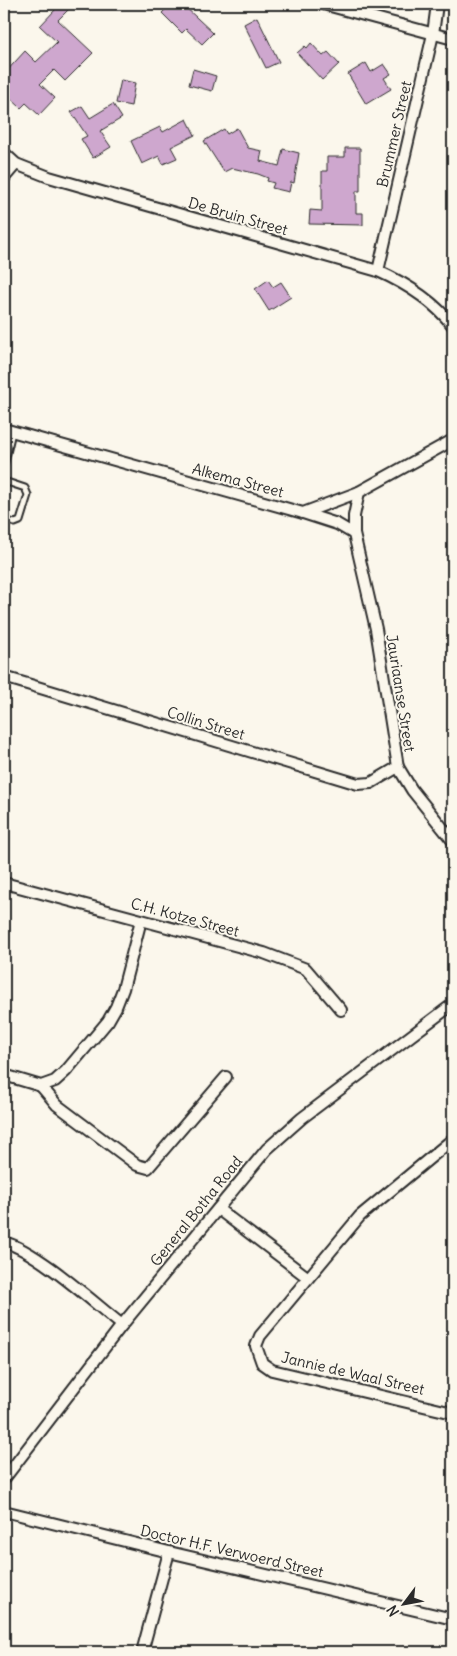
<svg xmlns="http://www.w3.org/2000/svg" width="457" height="1656" font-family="Delius,sans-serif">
<rect width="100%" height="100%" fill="#fbf7ec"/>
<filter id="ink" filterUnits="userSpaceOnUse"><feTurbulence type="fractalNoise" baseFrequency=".02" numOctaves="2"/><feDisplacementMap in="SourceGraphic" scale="10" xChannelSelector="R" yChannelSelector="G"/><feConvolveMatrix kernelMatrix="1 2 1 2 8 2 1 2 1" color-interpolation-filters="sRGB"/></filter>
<g filter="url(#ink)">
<!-- building -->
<g fill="#cea7ce" stroke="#2b2b2b">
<polygon points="48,4 74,4 58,20 93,53 65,81 54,70 40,84 55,98 39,115 26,103 21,108 4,92 4,74 25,51 36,62 57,42 40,26 55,10"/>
<polygon points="171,4 182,4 213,33 202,44 186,29 182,33 162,13"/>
<polygon points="257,17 279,62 266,68 244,24"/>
<polygon points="311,43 323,56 328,52 339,64 322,80 297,53 305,46 307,48"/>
<polygon points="366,63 371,72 384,64 391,74 384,78 391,89 366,104 348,74"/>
<polygon points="193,69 216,76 212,91 189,85"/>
<polygon points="121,80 135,83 131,106 116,103"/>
<polygon points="113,104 122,118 100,131 111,147 93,158 81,139 87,136 71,112 82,106 90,118"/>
<polygon points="187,119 195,135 171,147 177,158 163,164 159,156 142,164 131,141 160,127 163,132"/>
<polygon points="237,128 248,148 262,151 260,161 279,166 283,149 299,153 294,183 291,182 289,192 272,188 274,183 267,181 268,178 258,174 232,168 224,172 204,141 224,129 227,134"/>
<polygon points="345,148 360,148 360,191 356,191 356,213 363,213 363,225 309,224 310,210 322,211 322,171 327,171 327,157 345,157"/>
<polygon points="268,280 273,287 281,282 291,297 269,311 255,289"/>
</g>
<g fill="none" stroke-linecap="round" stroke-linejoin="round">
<!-- service casing -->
<g stroke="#2b2b2b" stroke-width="9">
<g id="service">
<polyline points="4,466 12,432"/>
<polyline points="4,481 25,488 28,495 20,521 15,523 4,520"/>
</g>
</g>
<!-- minor casing -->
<g stroke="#2b2b2b" stroke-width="14">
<g id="minor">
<polyline points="323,4 453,39"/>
<path d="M4,153l12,11 33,13 329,94c29,13 56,30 75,55"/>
<polyline points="4,178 16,164"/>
<polyline points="378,271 433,34 437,4"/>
<polyline points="4,429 303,513 359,492 453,440"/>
<polyline points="359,492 354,516 354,534 376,629 398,767 412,790 453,841"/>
<polyline points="303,513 337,524 354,534"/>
<polyline points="4,677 358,784 371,783 398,767"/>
<polyline points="4,883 264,953 306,969 341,1010"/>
<polyline points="4,1075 41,1086 55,1081 66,1071 108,1021 116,1007 123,989 141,920"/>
<polyline points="41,1086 57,1105 137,1165 148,1168 226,1077"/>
<polyline points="453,1139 360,1216 260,1336 256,1346 262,1363 272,1370 453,1413"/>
<polyline points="218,1209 307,1277"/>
<path d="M4,1242c32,8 90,61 118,83"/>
<polyline points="4,1479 122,1325 267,1149 302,1118 453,1004"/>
<polyline points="4,1511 169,1552 453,1619"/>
<polyline points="142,1652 169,1552"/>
</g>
</g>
<!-- service -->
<use href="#service" stroke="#fbf7ec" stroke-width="5"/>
<!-- minor -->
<use href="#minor" stroke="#fbf7ec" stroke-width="10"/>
</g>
</g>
<g text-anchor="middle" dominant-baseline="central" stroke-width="4" stroke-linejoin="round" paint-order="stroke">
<!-- street labels -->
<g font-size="15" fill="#2b2b2b" stroke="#fbf7ec">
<text transform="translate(394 134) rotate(-77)">Brummer Street</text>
<text transform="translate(238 216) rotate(16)">De Bruin Street</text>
<text transform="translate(238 480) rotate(15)">Alkema Street</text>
<text transform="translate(401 693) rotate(81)">Jauriaanse Street</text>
<text transform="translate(206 723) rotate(17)">Collin Street</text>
<text transform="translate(185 917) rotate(15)">C.H. Kotze Street</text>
<text transform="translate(196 1211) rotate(-51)">General Botha Road</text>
<text transform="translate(353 1373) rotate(13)">Jannie de Waal Street</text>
<text transform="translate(232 1551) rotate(13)">Doctor H.F. Verwoerd Street</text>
</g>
</g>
<!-- margin -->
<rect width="457" height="1656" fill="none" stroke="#fbf7ec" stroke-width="20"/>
<rect x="10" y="10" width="437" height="1636" fill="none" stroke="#2b2b2b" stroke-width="2" filter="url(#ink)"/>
<!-- north arrow -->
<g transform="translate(404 1604) rotate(238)" stroke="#fbf7ec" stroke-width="4" paint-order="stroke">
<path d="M0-4L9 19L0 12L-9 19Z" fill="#2b2b2b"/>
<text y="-8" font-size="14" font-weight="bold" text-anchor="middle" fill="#2b2b2b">N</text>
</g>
</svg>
